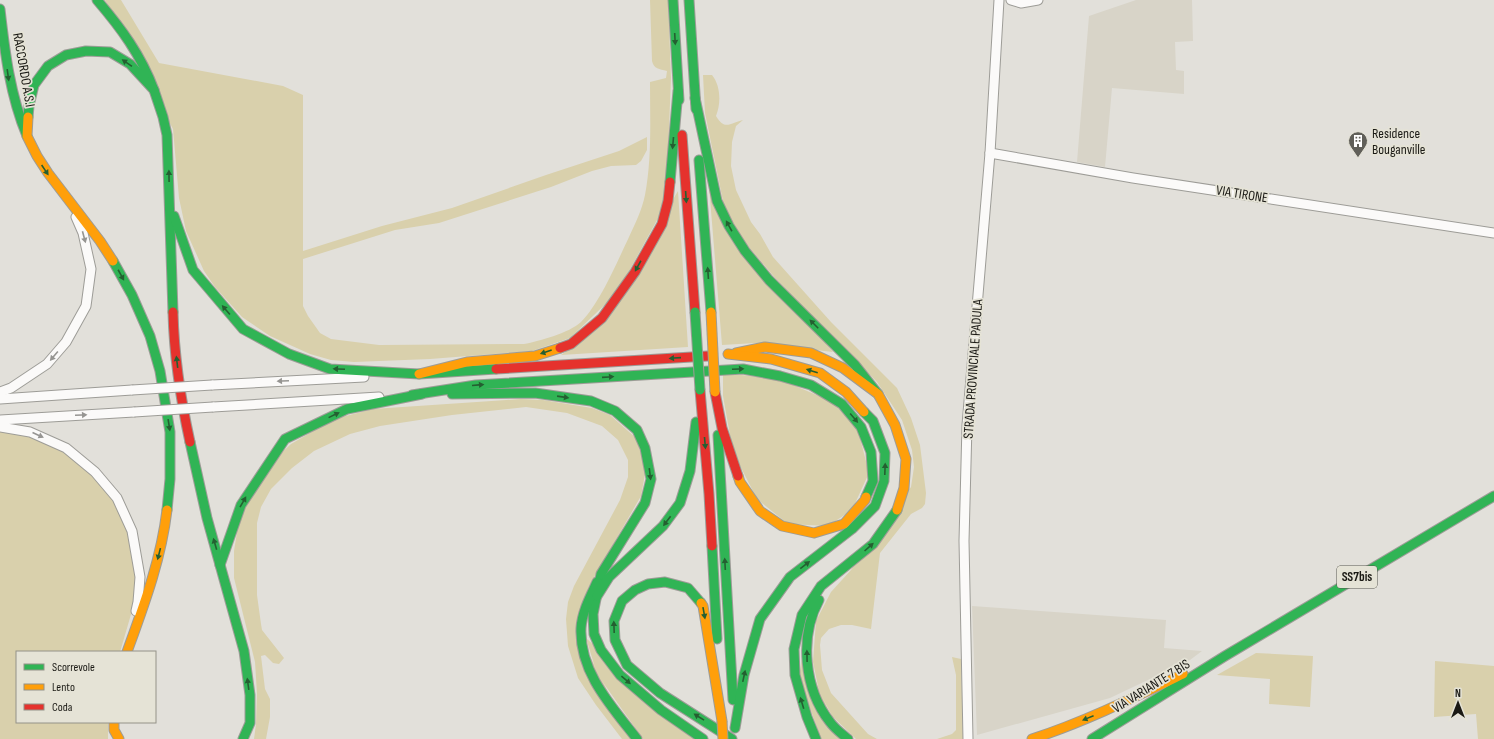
<svg xmlns="http://www.w3.org/2000/svg" width="1494" height="739" font-family="'Sofia Sans Condensed',sans-serif">
<rect width="100%" height="100%" fill="#e2e0da"/>
<!-- built -->
<g fill="#d8d4c8">
<polygon points="1136,0 1192,0 1193,41 1175,42 1176,70 1184,71 1184,94 1112,88 1105,167 1077,162 1089,16"/>
<polygon points="972,606 1166,620 1164,648 1202,651 1190,660 1110,698 977,735"/>
</g>
<!-- green -->
<g fill="#d9d0ac">
<path d="M105,0h16l38,63 124,23 20,9v156l79,-25 70,-18 94,-33 73,-24 28,-14v13l-6,11 -5,4 -25,1 -19,5 -41,16 -112,36 -44,7 -92,29v47l5,10 12,17 11,6 48,6 145,-1c16,-3 45,-11 57,-22 19,-19 36,-60 48,-85 6,-13 13,-27 16,-42 7,-37 5,-76 5,-113l16,-4 1,-7c-8,-2 -13,-2 -15,-10l-2,-61h18l3,78 -3,75 -6,58 -45,82 -47,45 -38,13 -102,8 -76,3 -23,-2 -21,-6 -40,-18 -28,-19 -27,-30 -11,-16 -18,-40 -7,-33 -6,-69z"/>
<path d="M703,75h9c9,11 9,29 4,41 9,15 14,7 27,4l-7,6 -4,16 -1,24 5,24 15,32 9,12 13,23 58,65 66,66 14,30 9,27 6,48 -1,11 -3,4 -11,6 -31,39 -9,76 -19,-4h-11l-12,4 -8,9 -1,7 2,25 9,23 37,41 9,5h-21l-24,-23 -13,-25 -6,-29 3,-41 15,-29 20,-22 60,-83 3,-20 -2,-17 -10,-30 -25,-38 -101,-103 -34,-40 -18,-33 -19,-93z"/>
<polygon points="709,186 716,207 833,352 756,343 722,345"/>
<polygon points="678,191 688,347 561,355 596,330"/>
<polygon points="723,373 779,379 833,402 858,430 869,473 852,510 828,526 788,524 757,499 733,452 723,396"/>
<polygon points="521,399 543,400 592,408 610,415 636,438 646,469 641,496 588,588 577,631 632,739 622,739 596,705 578,678 568,646 566,619 568,602 574,586 620,500 628,477 628,460 618,440 602,426 567,413 526,407 452,415 380,426 350,434 314,451 292,468 271,489 261,507 257,523 257,595 261,624 262,630 284,658 279,664 273,663 265,655 261,656 265,689 270,699 270,717 266,739 254,739 256,724 257,694 255,662 234,578 234,551 238,526 249,499 276,458 291,444 334,419 373,409"/>
<polygon points="0,432 8,432 32,437 53,444 72,456 91,471 120,508 130,533 138,579 132,611 120,652 17,652 17,722 108,722 108,739 0,739"/>
<polygon points="586,638 696,739 643,739 597,674"/>
<polygon points="803,652 841,739 821,739 799,677"/>
<polygon points="1256,653 1313,656 1310,707 1269,704 1270,679 1217,675"/>
<polygon points="952,657 961,659 963,739 937,739 952,734 956,730 956,675"/>
<polygon points="1435,661 1494,666 1494,739 1478,739 1476,714 1434,717"/>
</g>
<g fill="none" stroke-linecap="round" stroke-linejoin="round">
<!-- street casing -->
<g stroke="#9d9c97" stroke-width="11">
<g id="street">
<polyline points="1011,0 1021,3 1038,0"/>
<polyline points="990,153 1133,178 1494,233"/>
<polyline points="212,385 364,377"/>
<polyline points="0,392 11,388 47,364 66,342 86,306 91,269 83,233 76,217"/>
<polyline points="0,399 132,390"/>
<polyline points="213,407 379,397"/>
<polyline points="0,420 134,412"/>
<polyline points="0,427 30,432 66,448 95,472 117,498 132,531 140,577 138,602 136,611"/>
<polyline points="968,739 964,541 967,425 990,153 999,0"/>
</g>
</g>
<!-- fast casing -->
<g stroke="#9d9c97" stroke-width="11">
<g id="fast">
<path d="M97,0c24,28 44,55 57,90"/>
<polyline points="673,0 679,100"/>
<polyline points="689,0 696,109"/>
<path d="M0,9c5,44 10,86 27,127"/>
<polyline points="695,98 717,201 729,226 745,251 769,280 855,365 878,394"/>
<polyline points="28,117 29,106 34,85 48,66 66,55 86,51 110,52 130,64 154,90 163,117 167,135 173,312"/>
<polyline points="699,160 711,312"/>
<polyline points="670,182 678,91"/>
<polyline points="174,216 193,270 243,329 289,354 330,369 419,374 496,369"/>
<polyline points="113,261 132,295 150,336 160,371 170,432 170,479 167,510"/>
<polyline points="452,394 535,393 591,401 615,411 637,430 645,448 651,479 645,503 601,574 593,614 594,634 601,650 620,675 661,710 703,739"/>
<polyline points="412,395 476,385 743,369 780,376 811,385 842,404 861,427 871,452 873,481 866,497"/>
<polyline points="718,435 733,700"/>
<polyline points="190,442 207,518 244,651 250,695 250,723 243,739"/>
<polyline points="712,546 717,639"/>
<polyline points="220,565 241,505 285,439 347,409 422,394"/>
<path d="M597,582c-7,15 -15,30 -16,46 -2,44 31,79 56,111"/>
<polyline points="597,596 609,577 663,526 680,503 690,471 696,422"/>
<path d="M819,600c-20,37 -15,89 11,122 5,7 12,12 18,17"/>
<polyline points="701,603 688,588 665,582 648,584 635,590 622,601 614,621 615,640 627,665 660,693 732,739"/>
<polyline points="735,728 744,675 760,619 790,577 852,529 875,506 884,481 885,453 873,421 864,412"/>
<polyline points="816,739 807,717 795,675 794,649 802,615 821,586 873,544 897,510"/>
<polyline points="1092,739 1225,656 1494,496"/>
</g>
</g>
<!-- slow casing -->
<g stroke="#9d9c97" stroke-width="11">
<g id="slow">
<polyline points="28,117 27,136 37,156 48,173 100,241 113,261"/>
<polyline points="736,353 765,347 811,353 843,368 878,394 895,425 906,459 904,488 897,510"/>
<polyline points="728,354 771,359 820,373 846,392 864,412"/>
<polyline points="419,374 467,362 535,356 560,348"/>
<polyline points="738,476 740,482 760,511 782,526 814,533 844,524 865,500 866,497"/>
<polyline points="701,603 703,606 722,721"/>
<path d="M127,652c17,-47 34,-92 40,-142"/>
<polyline points="114,722 114,730 119,739"/>
<path d="M1032,739c52,-17 101,-41 151,-65"/>
</g>
</g>
<!-- jam casing -->
<g stroke="#9d9c97" stroke-width="11">
<g id="jam">
<polyline points="682,135 695,312"/>
<path d="M173,312c1,42 8,89 17,130"/>
<polyline points="560,348 571,344 602,318 635,272 662,224 668,201 670,182"/>
<polyline points="496,369 708,356"/>
<polyline points="700,390 709,494 712,546"/>
<polyline points="715,392 722,428 738,476"/>
</g>
</g>
<!-- street -->
<use href="#street" stroke="#fbfaf9" stroke-width="9"/>
<!-- fast -->
<use href="#fast" stroke="#30b455" stroke-width="9"/>
<!-- slow -->
<use href="#slow" stroke="#ff9f0a" stroke-width="9"/>
<!-- jam -->
<use href="#jam" stroke="#e5322d" stroke-width="9"/>
<!-- street-bridge casing -->
<g stroke="#9d9c97" stroke-width="11" stroke-linecap="butt">
<g id="street-bridge">
<polyline points="132,390 212,385"/>
<polyline points="134,412 213,407"/>
</g>
</g>
<!-- fast-bridge casing -->
<g stroke="#9d9c97" stroke-width="11" stroke-linecap="butt">
<polyline id="fast-bridge" points="695,312 700,390"/>
</g>
<!-- slow-bridge casing -->
<g stroke="#9d9c97" stroke-width="11" stroke-linecap="butt">
<g id="slow-bridge">
<polyline points="711,312 715,392"/>
<polyline points="722,721 723,739"/>
</g>
</g>
<!-- street-bridge -->
<use href="#street-bridge" stroke="#fbfaf9" stroke-width="9"/>
<!-- fast-bridge -->
<use href="#fast-bridge" stroke="#30b455" stroke-width="9"/>
<!-- slow-bridge -->
<use href="#slow-bridge" stroke="#ff9f0a" stroke-width="9"/>
</g>
<!-- one-way arrows -->
<defs><path id="oneway-solid" d="M-6-.8H1V-3.2L6.5 0L1 3.2V.8H-6Z"/></defs>
<g fill="#245f31">
<use href="#oneway-solid" transform="translate(675 39) rotate(87)"/>
<use href="#oneway-solid" transform="translate(127 63) rotate(-146)"/>
<use href="#oneway-solid" transform="translate(8 75) rotate(82)"/>
<use href="#oneway-solid" transform="translate(673 143) rotate(95)"/>
<use href="#oneway-solid" transform="translate(45 170) rotate(56)"/>
<use href="#oneway-solid" transform="translate(169 176) rotate(-91)"/>
<use href="#oneway-solid" transform="translate(686 197) rotate(86)"/>
<use href="#oneway-solid" transform="translate(729 226) rotate(-119)"/>
<use href="#oneway-solid" transform="translate(638 266) rotate(119)"/>
<use href="#oneway-solid" transform="translate(708 273) rotate(-94)"/>
<use href="#oneway-solid" transform="translate(121 275) rotate(61)"/>
<use href="#oneway-solid" transform="translate(226 310) rotate(-131)"/>
<use href="#oneway-solid" transform="translate(814 324) rotate(-135)"/>
<use href="#oneway-solid" transform="translate(546 352) rotate(161)"/>
<use href="#oneway-solid" transform="translate(675 358) rotate(176)"/>
<use href="#oneway-solid" transform="translate(177 362) rotate(-97)"/>
<use href="#oneway-solid" transform="translate(339 369) rotate(-177)"/>
<use href="#oneway-solid" transform="translate(738 369) rotate(-2)"/>
<use href="#oneway-solid" transform="translate(812 371) rotate(-163)"/>
<use href="#oneway-solid" transform="translate(608 377) rotate(-4)"/>
<use href="#oneway-solid" transform="translate(478 385) rotate(-5)"/>
<use href="#oneway-solid" transform="translate(563 397) rotate(8)"/>
<use href="#oneway-solid" transform="translate(334 415) rotate(-26)"/>
<use href="#oneway-solid" transform="translate(854 418) rotate(50)"/>
<use href="#oneway-solid" transform="translate(169 425) rotate(81)"/>
<use href="#oneway-solid" transform="translate(705 443) rotate(85)"/>
<use href="#oneway-solid" transform="translate(885 469) rotate(-88)"/>
<use href="#oneway-solid" transform="translate(650 474) rotate(83)"/>
<use href="#oneway-solid" transform="translate(243 502) rotate(-60)"/>
<use href="#oneway-solid" transform="translate(667 521) rotate(127)"/>
<use href="#oneway-solid" transform="translate(215 544) rotate(-106)"/>
<use href="#oneway-solid" transform="translate(869 547) rotate(-42)"/>
<use href="#oneway-solid" transform="translate(159 554) rotate(104)"/>
<use href="#oneway-solid" transform="translate(725 564) rotate(-93)"/>
<use href="#oneway-solid" transform="translate(805 565) rotate(-38)"/>
<use href="#oneway-solid" transform="translate(704 613) rotate(80)"/>
<use href="#oneway-solid" transform="translate(614 627) rotate(-92)"/>
<use href="#oneway-solid" transform="translate(807 656) rotate(-91)"/>
<use href="#oneway-solid" transform="translate(744 676) rotate(-78)"/>
<use href="#oneway-solid" transform="translate(626 680) rotate(40)"/>
<use href="#oneway-solid" transform="translate(248 684) rotate(-98)"/>
<use href="#oneway-solid" transform="translate(802 703) rotate(-107)"/>
<use href="#oneway-solid" transform="translate(699 717) rotate(-148)"/>
<use href="#oneway-solid" transform="translate(1088 718) rotate(158)"/>
</g>
<g fill="#969592">
<use href="#oneway-solid" transform="translate(84 237) rotate(75)"/>
<use href="#oneway-solid" transform="translate(54 356) rotate(130)"/>
<use href="#oneway-solid" transform="translate(283 381) rotate(177)"/>
<use href="#oneway-solid" transform="translate(81 415) rotate(-3)"/>
<use href="#oneway-solid" transform="translate(38 435) rotate(24)"/>
</g>
<!-- icons -->
<defs>
<g id="building-pin" transform="scale(1)"><path d="M0 17L-7.5 6A9.5 9.5 0 1 1 7.5 6Z" fill="#605f59" stroke="#e5e3d6"/><path d="M-4-6H4V6H1V3H-1V6H-4ZM-2.5-4.3h1.7v1.8h-1.7ZM.8-4.3h1.7v1.8H.8ZM-2.5-1h1.7V.8h-1.7ZM.8-1h1.7V.8H.8Z" fill="#fff"/></g>
</defs>
<g fill-rule="evenodd">
<use href="#building-pin" x="1358" y="141"/>
</g>
<g text-anchor="middle" dominant-baseline="central" stroke-width="3.5" stroke-linejoin="round" paint-order="stroke">
<!-- shield labels -->
<rect fill="#e5e3d6" stroke="#57564e" stroke-width="1" x="1337" y="566" width="40" height="22" rx="3"/>
<g font-size="13" font-weight="bold" fill="#1a1914">
<text x="1357" y="577">SS7bis</text>
</g>
<!-- street labels -->
<g font-size="14" fill="#1a1914" stroke="#e5e3d6">
<text transform="translate(24 70) rotate(80)">RACCORDO A.S.I</text>
<text transform="translate(1242 194) rotate(9)">VIA TIRONE</text>
<text transform="translate(973 369) rotate(-86)">STRADA PROVINCIALE PADULA</text>
<text transform="translate(1151 686) rotate(-32)">VIA VARIANTE 7 BIS</text>
</g>
<!-- poi labels -->
<g font-size="14" fill="#1a1914" stroke="#e5e3d6" text-anchor="start">
<text x="1372" y="133">Residence<tspan x="1372" dy="16">Bouganville</tspan></text>
</g>
</g>
<!-- legend -->
<rect x="16" y="651" width="140" height="72" fill="#e5e3d6" stroke="#949288"/>
<rect x="24" y="664" width="20" height="6" fill="#30b455" stroke="#949288"/>
<text x="52" y="671" font-size="12" fill="#1a1914">Scorrevole</text>
<rect x="24" y="684" width="20" height="6" fill="#ff9f0a" stroke="#949288"/>
<text x="52" y="691" font-size="12" fill="#1a1914">Lento</text>
<rect x="24" y="704" width="20" height="6" fill="#e5322d" stroke="#949288"/>
<text x="52" y="711" font-size="12" fill="#1a1914">Coda</text>
<!-- north arrow -->
<g transform="translate(1458 703)" stroke="#e5e3d6" stroke-width="3" paint-order="stroke">
<path d="M0-3L7 15L0 10L-7 15Z" fill="#1a1914"/>
<text y="-6" font-size="11" font-weight="bold" text-anchor="middle" fill="#1a1914">N</text>
</g>
</svg>
